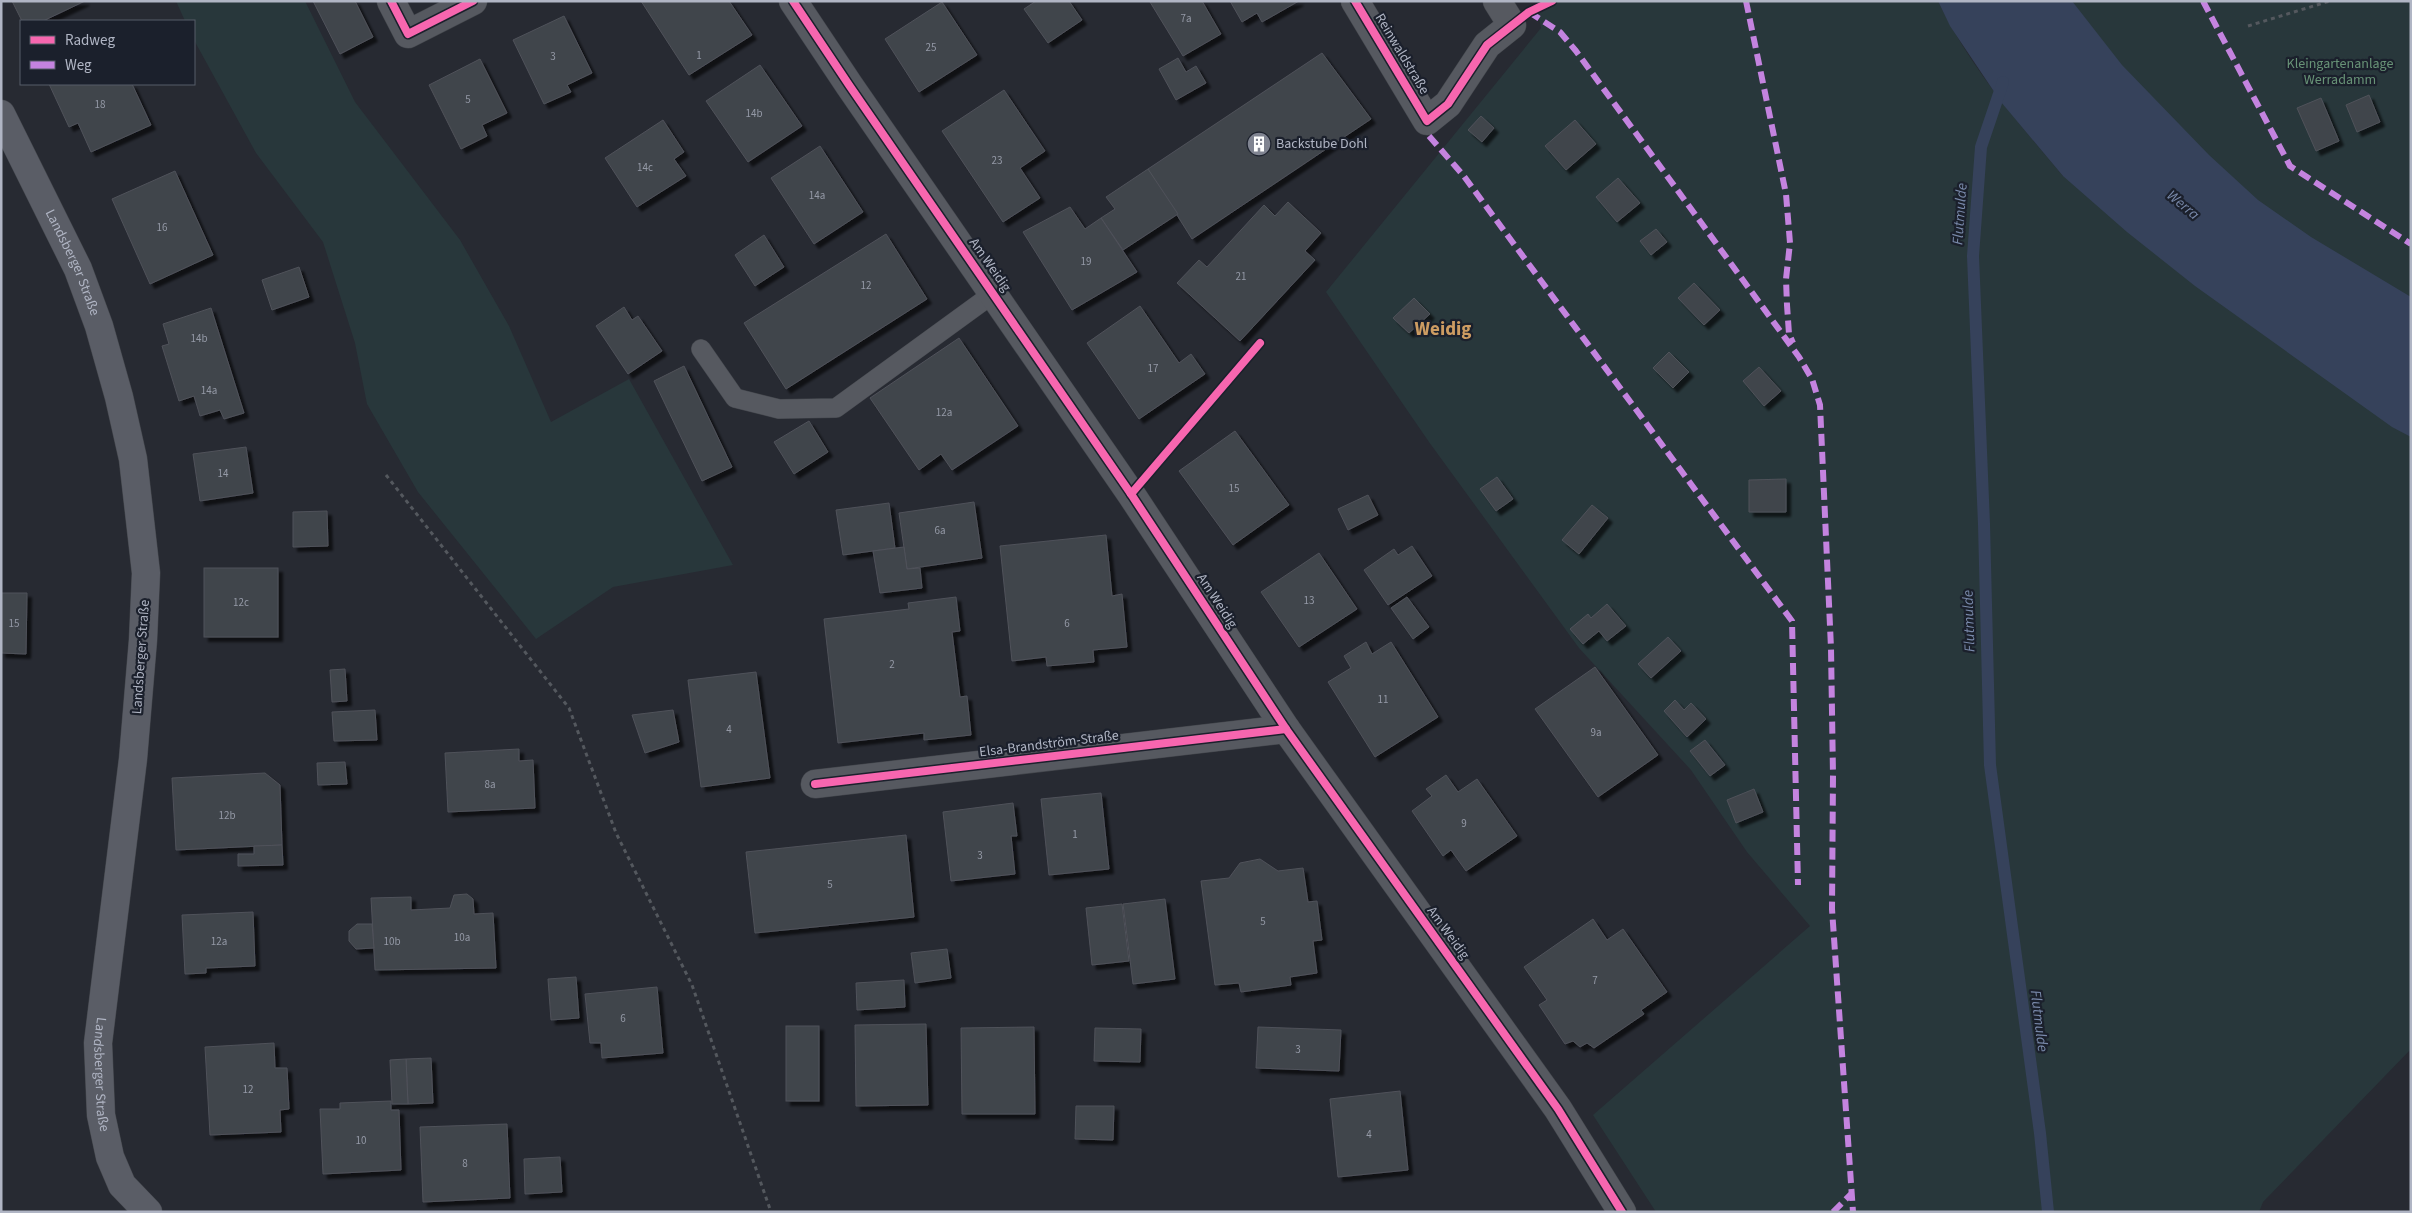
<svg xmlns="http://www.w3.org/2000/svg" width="2412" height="1213" font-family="'Source Sans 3',sans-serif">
<defs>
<filter id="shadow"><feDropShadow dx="4.5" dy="4.5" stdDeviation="1" flood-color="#0009"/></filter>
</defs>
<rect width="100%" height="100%" fill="#272a32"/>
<!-- green -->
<g fill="#28373b">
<polygon points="176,1 305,1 355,102 460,240 509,326 551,422 629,379 733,565 613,587 536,639 418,492 367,404 355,343 323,242 256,153 194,40 194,21 185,21"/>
<path d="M1536,1h402c31,65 79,120 125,175l14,-167 -5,-8h339v1048l-148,153 -4,10h-603l-63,-97 217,-189 -63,-74 -56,-82 -112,-122 -150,-206 -103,-150 215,-264z"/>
</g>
<!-- water -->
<polygon fill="#36425b" points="1938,1 2072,1 2122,65 2209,155 2258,200 2311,237 2411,297 2411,437 2392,427 2195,286 2127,232 2063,176 2001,102 1950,26"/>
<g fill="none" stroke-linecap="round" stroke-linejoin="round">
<!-- stream -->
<polyline stroke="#36425b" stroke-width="12" points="2003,82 1981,147 1973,256 1984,524 1990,765 2040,1133 2048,1212"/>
</g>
<!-- building -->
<g fill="#41444b" stroke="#4f525a" filter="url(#shadow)">
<polygon points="12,1 85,1 43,21 22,21"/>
<polygon points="313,1 355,1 373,37 340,54"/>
<polygon points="641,1 729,1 752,35 689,75"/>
<polygon points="1036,1 1069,1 1082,20 1048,43 1024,9"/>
<polygon points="1202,1 1221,34 1183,56 1150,2"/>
<polygon points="1230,1 1299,1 1262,22 1257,13 1242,22"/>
<polygon points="942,2 977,55 919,92 885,39"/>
<polygon points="564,16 592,73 567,85 571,92 544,104 513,40"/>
<polygon points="1322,53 1371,119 1192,239 1148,169"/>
<polygon points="1178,58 1186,72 1196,66 1206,83 1176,100 1159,69"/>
<polygon points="480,59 507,113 482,125 487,136 461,149 429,85"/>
<polygon points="760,65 802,126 748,162 706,101"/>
<polygon points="49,84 132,84 151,125 91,152 78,123 69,127"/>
<polygon points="1004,90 1045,151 1020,168 1040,198 1003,222 942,131"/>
<polygon points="2369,95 2380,122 2357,132 2346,105"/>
<polygon points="2321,98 2339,141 2316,151 2297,108"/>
<polygon points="1481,116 1494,128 1482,142 1468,130"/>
<polygon points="663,120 684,152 674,159 686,176 637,207 605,158"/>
<polygon points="1575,120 1596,144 1566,170 1545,146"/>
<polygon points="820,146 863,212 814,244 771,178"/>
<polygon points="1148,169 1178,214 1123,250 1101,218 1115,209 1106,197"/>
<polygon points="175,171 213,255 150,284 112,199"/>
<polygon points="1618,178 1640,203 1617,222 1596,197"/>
<polygon points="1288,202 1321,233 1305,251 1315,260 1240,341 1177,283 1199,260 1207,267 1264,205 1275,216"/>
<polygon points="1070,207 1085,229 1101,218 1137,272 1072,310 1023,232"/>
<polygon points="1656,229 1667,242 1651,255 1640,241"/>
<polygon points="886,234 927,299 786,389 744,323"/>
<polygon points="764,235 784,267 755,286 735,255"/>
<polygon points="299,267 309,297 272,310 262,280"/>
<polygon points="1694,283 1720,310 1704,325 1678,298"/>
<polygon points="1414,298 1430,314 1409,333 1393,318"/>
<polygon points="1140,306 1179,363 1191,354 1205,374 1139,419 1087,343"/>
<polygon points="624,307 632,320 638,316 662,351 628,374 596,326"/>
<polygon points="211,308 244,413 224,419 220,410 200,416 194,396 179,401 162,346 169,344 163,324"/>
<polygon points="959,338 1018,426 952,470 941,454 919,470 870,398"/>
<polygon points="1669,352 1689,372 1673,388 1653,368"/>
<polygon points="684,366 732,467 702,481 654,381"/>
<polygon points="1759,367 1781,391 1764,406 1743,381"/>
<polygon points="809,421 828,452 794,474 774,442"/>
<polygon points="1235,431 1289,505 1233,545 1179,471"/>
<polygon points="246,447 253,493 200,501 193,454"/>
<polygon points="1497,477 1513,499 1496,511 1480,489"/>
<polygon points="1786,479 1786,512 1749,512 1749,480"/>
<polygon points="1368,495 1378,515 1348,530 1338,509"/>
<polygon points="974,502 982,558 907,569 899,513"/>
<polygon points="889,503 895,548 843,555 836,510"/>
<polygon points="1592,505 1608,518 1579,554 1562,540"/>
<polygon points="327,511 328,546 293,547 293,512"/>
<polygon points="1106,535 1112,596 1122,594 1127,647 1093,650 1094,662 1047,666 1046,657 1012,661 1000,546"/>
<polygon points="1412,546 1432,576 1388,605 1364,570 1394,549 1398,555"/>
<polygon points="904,547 907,569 920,568 922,588 880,593 873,551"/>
<polygon points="1319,553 1357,609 1299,647 1261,592"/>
<rect x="204" y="568" width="74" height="69"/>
<polygon points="1,593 27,593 26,654 1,653"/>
<polygon points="956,597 960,631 952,632 960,697 967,696 971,735 924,740 924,733 838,743 824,619 909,609 908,603"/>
<polygon points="1407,597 1429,627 1413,639 1391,608"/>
<polygon points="1607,604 1626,626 1607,641 1599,631 1583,644 1570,629 1588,614 1591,618"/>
<polygon points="1668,637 1681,651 1651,678 1638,664"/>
<polygon points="1366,642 1372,654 1391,642 1438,717 1375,757 1328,682 1351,668 1344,656"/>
<polygon points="1595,667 1658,755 1598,797 1535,709"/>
<polygon points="345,669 347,701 332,702 330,670"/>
<polygon points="756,672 770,778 701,787 688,680"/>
<polygon points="1675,700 1684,710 1691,703 1706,719 1687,737 1664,711"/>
<polygon points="375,710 377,740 334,741 332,712"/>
<polygon points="673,710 679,742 645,753 632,715"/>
<polygon points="1705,740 1725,765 1710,776 1690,751"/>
<polygon points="519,749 519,761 533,760 535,808 448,812 445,753"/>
<polygon points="345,762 347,784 318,785 317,763"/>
<polygon points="265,773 280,785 282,845 176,850 172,778"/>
<polygon points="1446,775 1458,792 1477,779 1517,836 1466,871 1451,850 1443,856 1412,811 1432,796 1426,789"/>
<polygon points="1754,789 1763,812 1736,823 1727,800"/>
<polygon points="1101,793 1109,869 1049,875 1041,799"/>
<polygon points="1013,803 1017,836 1011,836 1015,874 951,881 943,812"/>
<polygon points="906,835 914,917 755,933 746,852"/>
<polygon points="282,845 283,865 238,866 238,854 254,854 254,846"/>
<polygon points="1260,859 1278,871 1303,868 1308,902 1317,901 1322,940 1313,941 1317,973 1290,977 1291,985 1241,992 1239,983 1215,985 1201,881 1229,878 1240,863"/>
<polygon points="467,894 473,899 474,914 493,913 496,968 375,970 371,898 411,897 411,910 450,908 454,895"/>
<polygon points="1165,899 1175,979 1133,984 1123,904"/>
<polygon points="1122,904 1129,961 1092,965 1086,908"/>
<polygon points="253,912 255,966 206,968 206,973 185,974 182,915"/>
<polygon points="1593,919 1607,940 1623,929 1667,992 1641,1010 1644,1014 1594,1048 1587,1043 1580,1047 1573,1041 1565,1044 1539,1005 1547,1000 1524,967"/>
<polygon points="357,924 372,924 374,948 356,949 349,941 349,931"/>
<polygon points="947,949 951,978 915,983 911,953"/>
<polygon points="576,977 579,1018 551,1020 548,979"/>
<polygon points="904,980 905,1007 857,1010 856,983"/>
<polygon points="657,987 663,1053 602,1058 601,1043 590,1043 585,994"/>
<polygon points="926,1024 928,1105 856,1106 855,1025"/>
<rect x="786" y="1026" width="33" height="75"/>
<polygon points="1034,1027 1035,1114 962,1114 961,1028"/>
<polygon points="1258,1027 1341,1030 1339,1071 1256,1068"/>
<polygon points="1095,1028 1141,1029 1140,1062 1094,1061"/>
<polygon points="274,1043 275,1068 287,1068 289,1109 280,1110 281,1132 210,1135 205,1047"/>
<polygon points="431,1058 433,1103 408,1104 406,1059"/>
<polygon points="406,1059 408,1104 392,1104 390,1060"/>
<polygon points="1400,1091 1408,1170 1338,1177 1330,1099"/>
<polygon points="391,1101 391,1110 399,1110 401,1170 323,1174 320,1109 340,1109 340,1103"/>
<polygon points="1076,1106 1114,1106 1113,1140 1075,1139"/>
<polygon points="507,1124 510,1198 423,1202 420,1127"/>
<polygon points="560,1157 562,1192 525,1194 524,1159"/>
</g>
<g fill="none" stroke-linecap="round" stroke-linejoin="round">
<!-- service casing -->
<g stroke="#42454b" stroke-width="20">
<polyline id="service" points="701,349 735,398 779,409 836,408 994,293"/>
</g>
<!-- minor casing -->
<g stroke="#42454b" stroke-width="29">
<g id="minor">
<polyline points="391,1 408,34 473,1"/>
<polyline points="793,1 849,85 1131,494 1286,729 1558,1109 1622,1212"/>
<polyline points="1355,1 1427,121 1448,104 1487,45 1512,25 1497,1"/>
<polyline points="815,784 1286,729"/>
</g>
</g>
<!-- secondary casing -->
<g stroke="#42454b" stroke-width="29">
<g id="secondary">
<path id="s1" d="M1,114l77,155 21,57 20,71 14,62 13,114 -3,67 -10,119 -35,284 3,72 9,42 12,28 26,27"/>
</g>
</g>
<!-- path -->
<g stroke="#54585e" stroke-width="3" stroke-dasharray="4 4" stroke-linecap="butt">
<polyline points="2248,26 2330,1"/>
<polyline points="386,475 569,708 616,833 692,985 771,1212"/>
</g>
<!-- service -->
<use href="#service" stroke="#565960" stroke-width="19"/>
<!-- minor -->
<use href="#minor" stroke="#565960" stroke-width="28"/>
<!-- secondary -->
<use href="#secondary" stroke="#5a5d66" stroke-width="28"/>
<!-- quiet -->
<g stroke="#c483df" stroke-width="6" stroke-dasharray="12 6" stroke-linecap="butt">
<polyline points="1746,1 1786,194 1790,243 1786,279 1787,305 1789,334 1793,343"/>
<polyline points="2203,1 2290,166 2411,244"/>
<polyline points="1529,12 1560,32 1576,51 1799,357 1812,379 1820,405 1831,648 1833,775 1832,909 1853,1212"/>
<polyline points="1429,136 1463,175 1792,621 1798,885"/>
<polyline points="1833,1212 1851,1194"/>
</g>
<!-- cycleway casing -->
<g stroke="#1b202c" stroke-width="11">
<g id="cycleway">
<polyline points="391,1 408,34 473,1"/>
<polyline points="793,1 849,85 1131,494 1286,729 1558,1109 1622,1212"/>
<polyline points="1355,1 1427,121 1448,104 1487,45 1529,12 1552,1"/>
<polyline points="1131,494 1260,343"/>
<polyline points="815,784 1286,729"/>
</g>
</g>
<!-- cycleway -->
<use href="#cycleway" stroke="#f766af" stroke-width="8"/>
</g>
<!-- icons -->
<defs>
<g id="building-disc" transform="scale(1.25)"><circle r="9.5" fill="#808491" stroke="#1b202c"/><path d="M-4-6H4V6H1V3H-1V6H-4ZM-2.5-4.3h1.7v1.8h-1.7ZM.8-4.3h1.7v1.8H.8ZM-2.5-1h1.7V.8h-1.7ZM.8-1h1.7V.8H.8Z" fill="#fff"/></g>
</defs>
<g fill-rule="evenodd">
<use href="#building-disc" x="1259" y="144"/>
</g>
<g text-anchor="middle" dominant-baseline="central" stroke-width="4.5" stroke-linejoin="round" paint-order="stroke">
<!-- number labels -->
<g font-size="11" fill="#9499a6">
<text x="1186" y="18">7a</text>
<text x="931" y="47">25</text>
<text x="699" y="55">1</text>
<text x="553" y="56">3</text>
<text x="468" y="99">5</text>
<text x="100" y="104">18</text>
<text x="754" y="113">14b</text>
<text x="997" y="160">23</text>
<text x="645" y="167">14c</text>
<text x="817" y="195">14a</text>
<text x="162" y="227">16</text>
<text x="1086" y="261">19</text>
<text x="1241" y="276">21</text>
<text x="866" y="285">12</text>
<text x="199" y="338">14b</text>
<text x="1153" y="368">17</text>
<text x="209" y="390">14a</text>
<text x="944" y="412">12a</text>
<text x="223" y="473">14</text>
<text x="1234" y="488">15</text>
<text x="940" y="530">6a</text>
<text x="1309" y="600">13</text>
<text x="241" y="602">12c</text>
<text x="14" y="623">15</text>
<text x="1067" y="623">6</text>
<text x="892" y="664">2</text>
<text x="1383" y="699">11</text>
<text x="729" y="729">4</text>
<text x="1596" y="732">9a</text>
<text x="490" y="784">8a</text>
<text x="227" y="815">12b</text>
<text x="1464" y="823">9</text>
<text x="1075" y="834">1</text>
<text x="980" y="855">3</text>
<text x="830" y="884">5</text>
<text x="1263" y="921">5</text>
<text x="462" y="937">10a</text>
<text x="219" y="941">12a</text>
<text x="392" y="941">10b</text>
<text x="1595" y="980">7</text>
<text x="623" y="1018">6</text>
<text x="1298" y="1049">3</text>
<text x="248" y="1089">12</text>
<text x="1369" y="1134">4</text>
<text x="361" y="1140">10</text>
<text x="465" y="1163">8</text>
</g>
<!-- street labels -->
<g font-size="14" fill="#b0b5c4" stroke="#1b202c">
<text transform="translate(1402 54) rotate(59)">Reinwaldstraße</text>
<text stroke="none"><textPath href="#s1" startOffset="165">Landsberger Straße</textPath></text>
<text transform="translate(990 265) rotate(55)">Am Weidig</text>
<text transform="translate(1217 601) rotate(57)">Am Weidig</text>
<text transform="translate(141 657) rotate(-86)">Landsberger Straße</text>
<text transform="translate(1049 744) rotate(-7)">Elsa-Brandström-Straße</text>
<text transform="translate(1448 933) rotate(54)">Am Weidig</text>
<text stroke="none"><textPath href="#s1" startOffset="990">Landsberger Straße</textPath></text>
</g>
<!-- park labels -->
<g font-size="14" fill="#689377" stroke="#1b202c">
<text x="2340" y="64">Kleingartenanlage<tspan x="2340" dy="16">Werradamm</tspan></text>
</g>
<!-- poi labels -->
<g font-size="14" fill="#b0b5c4" stroke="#1b202c" text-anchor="start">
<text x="1276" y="144">Backstube Dohl</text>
</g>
<!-- water labels -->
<g font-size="15" font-style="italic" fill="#7989aa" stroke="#1b202c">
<text transform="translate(2183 205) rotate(40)">Werra</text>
<text transform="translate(1960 214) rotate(-86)">Flutmulde</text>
<text transform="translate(1969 621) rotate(-92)">Flutmulde</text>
<text transform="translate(2039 1021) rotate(83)">Flutmulde</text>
</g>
<!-- district labels -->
<g font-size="19" font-weight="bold" fill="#cd9c62" stroke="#1b202c">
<text x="1443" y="329">Weidig</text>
</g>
</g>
<!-- border -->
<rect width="2412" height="1213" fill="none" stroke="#b0b5c4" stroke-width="5"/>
<!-- legend -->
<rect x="20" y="20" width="175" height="65" fill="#1b202c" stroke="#575c69"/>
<rect x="30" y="36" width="25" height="8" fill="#f766af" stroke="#575c69"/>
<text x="65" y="45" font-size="15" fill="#b0b5c4">Radweg</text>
<rect x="30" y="61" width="25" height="8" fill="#c483df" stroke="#575c69"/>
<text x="65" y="70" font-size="15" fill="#b0b5c4">Weg</text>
</svg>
